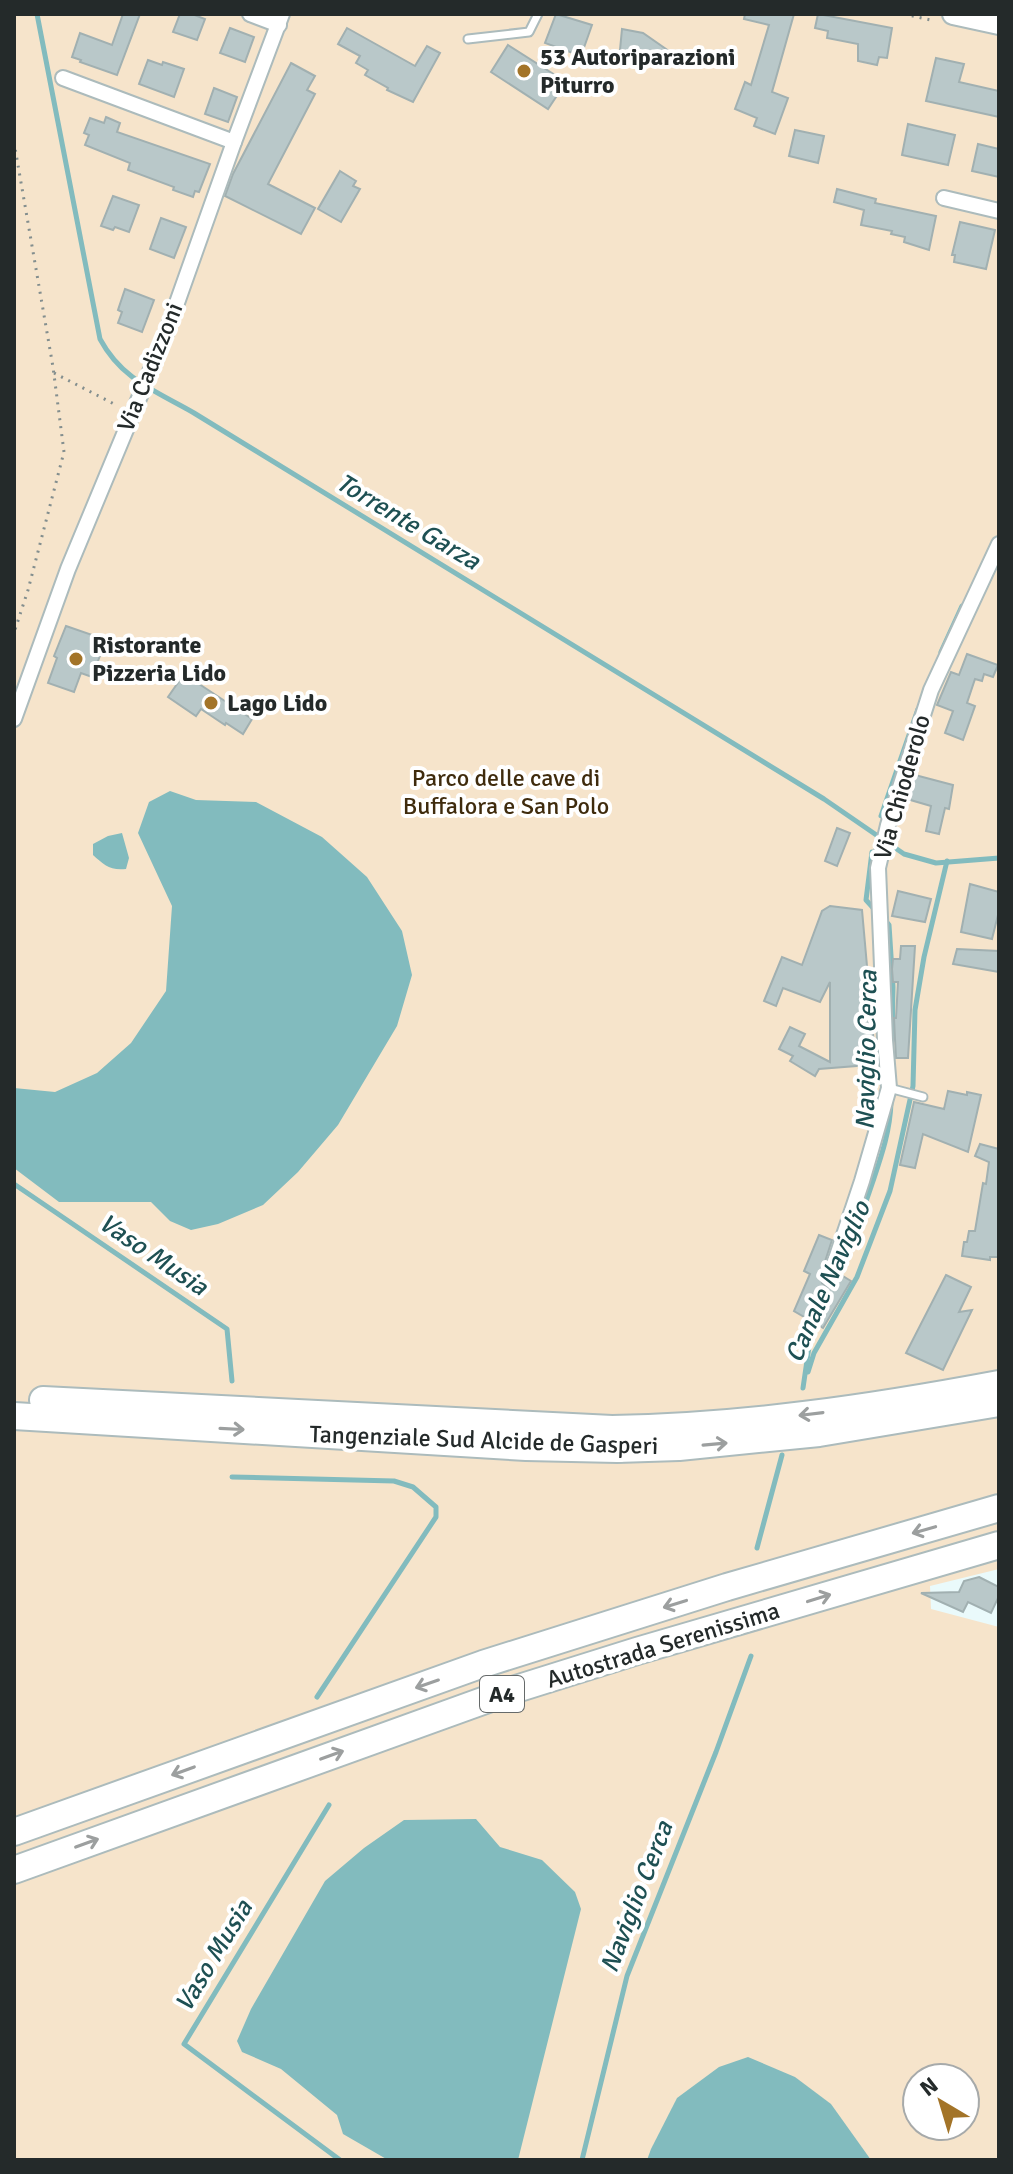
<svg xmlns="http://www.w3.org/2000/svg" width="1013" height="2174" font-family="Signika,sans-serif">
<rect width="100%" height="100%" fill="#eafafb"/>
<!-- green -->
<path fill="#f6e4cb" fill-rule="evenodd" d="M14,14h985v1555l-69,17 1,23 68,18v533h-985zM917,2078h48v48h-48z"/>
<!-- water -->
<g fill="#82bbbe">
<polygon points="170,791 196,800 256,802 322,837 367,877 402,931 412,975 397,1026 338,1125 298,1172 263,1205 218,1224 191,1230 170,1221 151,1202 59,1202 14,1168 14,1088 55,1092 97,1073 131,1043 166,991 172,906 138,833 149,802"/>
<path d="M122,833l7,25 -3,11c-16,2 -23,-5 -33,-14v-11l15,-8z"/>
<polygon points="476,1819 500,1847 542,1860 575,1892 581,1909 518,2160 388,2160 343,2134 337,2115 281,2069 242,2052 237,2041 251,2009 325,1881 364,1848 404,1820"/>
<polygon points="748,2057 795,2077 831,2104 871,2160 647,2160 651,2149 677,2098 719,2067"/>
</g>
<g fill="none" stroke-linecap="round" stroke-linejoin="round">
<!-- stream -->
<g stroke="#82bbbe" stroke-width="5">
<path d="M37,14l63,325c22,41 56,52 94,74l630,386 80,55 32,9 63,-5"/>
<polyline points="941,652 962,606"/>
<polyline points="881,816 918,709"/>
<polyline points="872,852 866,900 876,911"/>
<polyline points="883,918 889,925 893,987 892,1041"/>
<polyline points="14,1184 227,1329 232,1381"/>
<path d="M831,1291c15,-36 29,-71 41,-107 9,-27 18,-52 19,-81"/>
<polyline points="808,1372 814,1353 857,1277 890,1191 913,1086 915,1010 924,957 947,861"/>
<polyline points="803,1388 811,1333 818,1318"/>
<polyline points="232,1477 394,1481 413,1487 436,1507 436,1517 317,1697"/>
<polyline points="757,1548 782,1455"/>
<polyline points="329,1805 184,2044 340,2160"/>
<polyline points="582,2160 627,1976 716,1752 751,1656"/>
</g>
</g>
<!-- building -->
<g fill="#b9c8c9" stroke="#a1b0b1" stroke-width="2">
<polygon points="123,14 140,14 117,75 80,62 81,60 72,57 80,33 112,45"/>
<polygon points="180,14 192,14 205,19 197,40 173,32"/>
<polygon points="556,14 592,25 581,56 545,43"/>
<polygon points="745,14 794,14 772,92 788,98 775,134 754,126 757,118 735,109 745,82 751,85 769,25 744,19"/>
<polygon points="818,14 892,28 887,58 879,57 877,65 858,61 858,44 827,38 828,31 815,28"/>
<polygon points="230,28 254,37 245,62 220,53"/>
<polygon points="347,28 415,66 427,46 440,53 413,102 387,90 388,88 365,75 368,70 356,63 360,56 338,44"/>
<polygon points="622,29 643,33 676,56 669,66 650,54 620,50"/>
<polygon points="508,45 566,82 548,109 491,72"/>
<polygon points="936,58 964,64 959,82 999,91 999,117 926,101"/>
<polygon points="148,60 162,65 163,62 184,69 174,97 139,84"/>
<polygon points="291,63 315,76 307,90 315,94 268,184 315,208 301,234 225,196 233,174"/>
<polygon points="214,88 237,97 228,122 205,114"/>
<polygon points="106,117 120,123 117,132 210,164 199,192 195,191 193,197 173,190 174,187 128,170 130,163 85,145 89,135 84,133 90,118 104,123"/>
<polygon points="908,124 955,135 948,165 902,155"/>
<polygon points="795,130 824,136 818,163 789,156"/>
<polygon points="978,144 999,149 999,177 972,171"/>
<polygon points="340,171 356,181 353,186 360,189 341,222 318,209"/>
<polygon points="837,189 876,199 875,203 936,216 929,250 904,242 905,237 891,234 892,231 861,225 864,210 834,202"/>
<polygon points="113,196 139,205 129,232 115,227 113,230 101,226"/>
<polygon points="161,218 186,227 174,258 150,249"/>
<polygon points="960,222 995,230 986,269 954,262 955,255 952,255"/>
<polygon points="125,289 154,300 142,332 118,323 122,312 118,310"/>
<polygon points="66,626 101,638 99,643 104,645 92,677 81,673 74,692 48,683 57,658 54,656"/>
<polygon points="967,654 998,665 993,677 984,674 982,681 975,679 967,703 975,706 963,740 945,733 953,711 937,705 951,672 959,675"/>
<polygon points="184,674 252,719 243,734 226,723 225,725 201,709 196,716 168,697"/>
<polygon points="915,775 953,785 949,809 945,808 939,834 926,831 931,806 907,799"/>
<polygon points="837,828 850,833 837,866 825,861"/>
<polygon points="970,884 999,892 999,911 992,939 961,932"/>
<polygon points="898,891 931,899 925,922 892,916"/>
<polygon points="830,906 862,910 875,1056 871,1056 869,1065 819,1069 815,1076 790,1061 793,1056 779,1049 790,1027 805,1034 799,1046 830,1062 830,982 820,1002 783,988 776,1006 764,1001 782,957 802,965 822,911"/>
<polygon points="901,946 915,946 908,1058 896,1058 895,1039 894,1018 896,1018 898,982 893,982 892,969 893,959 900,959"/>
<polygon points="957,949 999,951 999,972 953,964"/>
<polygon points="948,1091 967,1095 967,1092 981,1095 968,1152 923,1134 915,1168 900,1165 914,1102 944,1109"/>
<polygon points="980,1144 999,1149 999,1257 990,1257 990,1260 962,1256 964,1242 967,1242 969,1231 975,1231 983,1183 986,1184 989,1162 975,1156"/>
<polygon points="819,1235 832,1240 821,1274 822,1283 828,1287 833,1287 837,1284 841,1275 851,1281 823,1328 794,1311 810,1274 804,1271"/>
<polygon points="946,1275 971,1287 959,1312 972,1310 943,1370 906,1353"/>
<polygon points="979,1577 999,1587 999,1596 991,1613 968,1602 963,1612 921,1593 959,1592 964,1581"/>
</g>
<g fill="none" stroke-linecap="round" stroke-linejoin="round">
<!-- lane casing -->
<g stroke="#acbbbc" stroke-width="11">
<g id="lane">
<polyline points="468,39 529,32 538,14"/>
<polyline points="889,1088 923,1097"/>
</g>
</g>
<!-- street casing -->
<g stroke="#acbbbc" stroke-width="18">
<g id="street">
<polyline points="250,14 279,25"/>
<polyline points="63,78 234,142"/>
<polyline points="944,198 999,211"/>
<polyline points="14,719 68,569 167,331 234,142 282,14"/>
<polyline points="830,1277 862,1181 889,1088 885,1040 878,868 888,825 931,690 999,544"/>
</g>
</g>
<!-- secondary casing -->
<g stroke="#acbbbc" stroke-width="24">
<polyline id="secondary" points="953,14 999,24"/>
</g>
<!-- highway casing -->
<g stroke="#acbbbc" stroke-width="30">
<g id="highway">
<path d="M43,1400l569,29c130,-2 259,-21 387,-45"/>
<polyline points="14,1416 526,1447 617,1449 679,1447 819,1433 999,1403"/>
<polyline points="14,1832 483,1664 727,1587 999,1508"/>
<polyline points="14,1870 516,1689 637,1651 999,1545"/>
</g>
</g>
<!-- path -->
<g stroke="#838e8e" stroke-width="3" stroke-dasharray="2 6" stroke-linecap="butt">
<polyline points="904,14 935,21"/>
<polyline points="14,142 53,367 64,452 28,590 14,633"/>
<polyline points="54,373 118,406"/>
</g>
<!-- lane -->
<use href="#lane" stroke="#fff" stroke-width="7"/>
<!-- street -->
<use href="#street" stroke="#fff" stroke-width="14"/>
<!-- secondary -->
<use href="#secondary" stroke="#fff" stroke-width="20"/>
<!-- highway -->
<use href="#highway" stroke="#fff" stroke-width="26"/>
</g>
<!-- one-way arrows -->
<defs><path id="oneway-shaft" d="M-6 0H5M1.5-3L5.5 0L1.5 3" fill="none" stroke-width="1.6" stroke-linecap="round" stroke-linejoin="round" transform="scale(2)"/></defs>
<g stroke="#9c9f9f">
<use href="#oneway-shaft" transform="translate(811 1414) rotate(173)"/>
<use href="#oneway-shaft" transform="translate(232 1429) rotate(3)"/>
<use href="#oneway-shaft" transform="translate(715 1444) rotate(-5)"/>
<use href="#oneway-shaft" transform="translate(924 1530) rotate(164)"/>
<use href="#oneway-shaft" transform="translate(819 1598) rotate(-17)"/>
<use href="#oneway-shaft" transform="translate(675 1604) rotate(163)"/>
<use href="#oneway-shaft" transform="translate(427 1684) rotate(161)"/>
<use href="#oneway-shaft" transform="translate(332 1755) rotate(-20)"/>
<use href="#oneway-shaft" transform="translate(183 1771) rotate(160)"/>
<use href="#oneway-shaft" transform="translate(87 1843) rotate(-20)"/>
</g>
<!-- markers -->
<g fill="#a37428" stroke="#fff" stroke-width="3">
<circle cx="524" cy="71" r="8"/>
<circle cx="76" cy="659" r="8"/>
<circle cx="211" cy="703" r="8"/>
</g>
<g text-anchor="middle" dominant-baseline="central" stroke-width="8" stroke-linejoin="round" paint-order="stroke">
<!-- shield labels -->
<rect fill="#fff" stroke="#666a6a" stroke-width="2" x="480" y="1676" width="44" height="36" rx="6"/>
<g font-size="22" font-weight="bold" fill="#242a2a">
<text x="502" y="1694">A4</text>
</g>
<!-- poi labels -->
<g font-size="24" font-weight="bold" fill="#242a2a" stroke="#fff" text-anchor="start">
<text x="540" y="57">53 Autoriparazioni<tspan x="540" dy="28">Piturro</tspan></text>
<text x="92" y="645">Ristorante<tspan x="92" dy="28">Pizzeria Lido</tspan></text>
<text x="227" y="703">Lago Lido</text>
</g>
<!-- street labels -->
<g font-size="24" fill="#242a2a" stroke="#fff">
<text transform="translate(150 367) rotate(-68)">Via Cadizzoni</text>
<text transform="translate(902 787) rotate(-74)">Via Chioderolo</text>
<text transform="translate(484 1440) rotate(2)">Tangenziale Sud Alcide de Gasperi</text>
<text transform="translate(663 1645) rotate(-17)">Autostrada Serenissima</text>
</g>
<!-- park labels -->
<g font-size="24" fill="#3f2b0d" stroke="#fff">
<text x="506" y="778">Parco delle cave di<tspan x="506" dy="28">Buffalora e San Polo</tspan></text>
</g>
<!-- water labels -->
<g font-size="26" font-style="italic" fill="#1e5053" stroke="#fff">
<text transform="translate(408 522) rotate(31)">Torrente Garza</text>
<text transform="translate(867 1050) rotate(-89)">Naviglio Cerca</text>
<text transform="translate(153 1255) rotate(34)">Vaso Musia</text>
<text transform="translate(828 1282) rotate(-66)">Canale Naviglio</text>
<text transform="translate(637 1897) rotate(-69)">Naviglio Cerca</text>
<text transform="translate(214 1956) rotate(-59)">Vaso Musia</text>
</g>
</g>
<!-- border -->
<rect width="1013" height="2174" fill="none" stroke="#242a2a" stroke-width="32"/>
<!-- north arrow -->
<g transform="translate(941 2102) rotate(322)"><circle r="38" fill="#ffffff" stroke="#a7aaaa" stroke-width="2"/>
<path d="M0-6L14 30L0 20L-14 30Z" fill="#a37428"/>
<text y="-12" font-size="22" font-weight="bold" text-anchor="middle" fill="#242a2a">N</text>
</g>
</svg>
